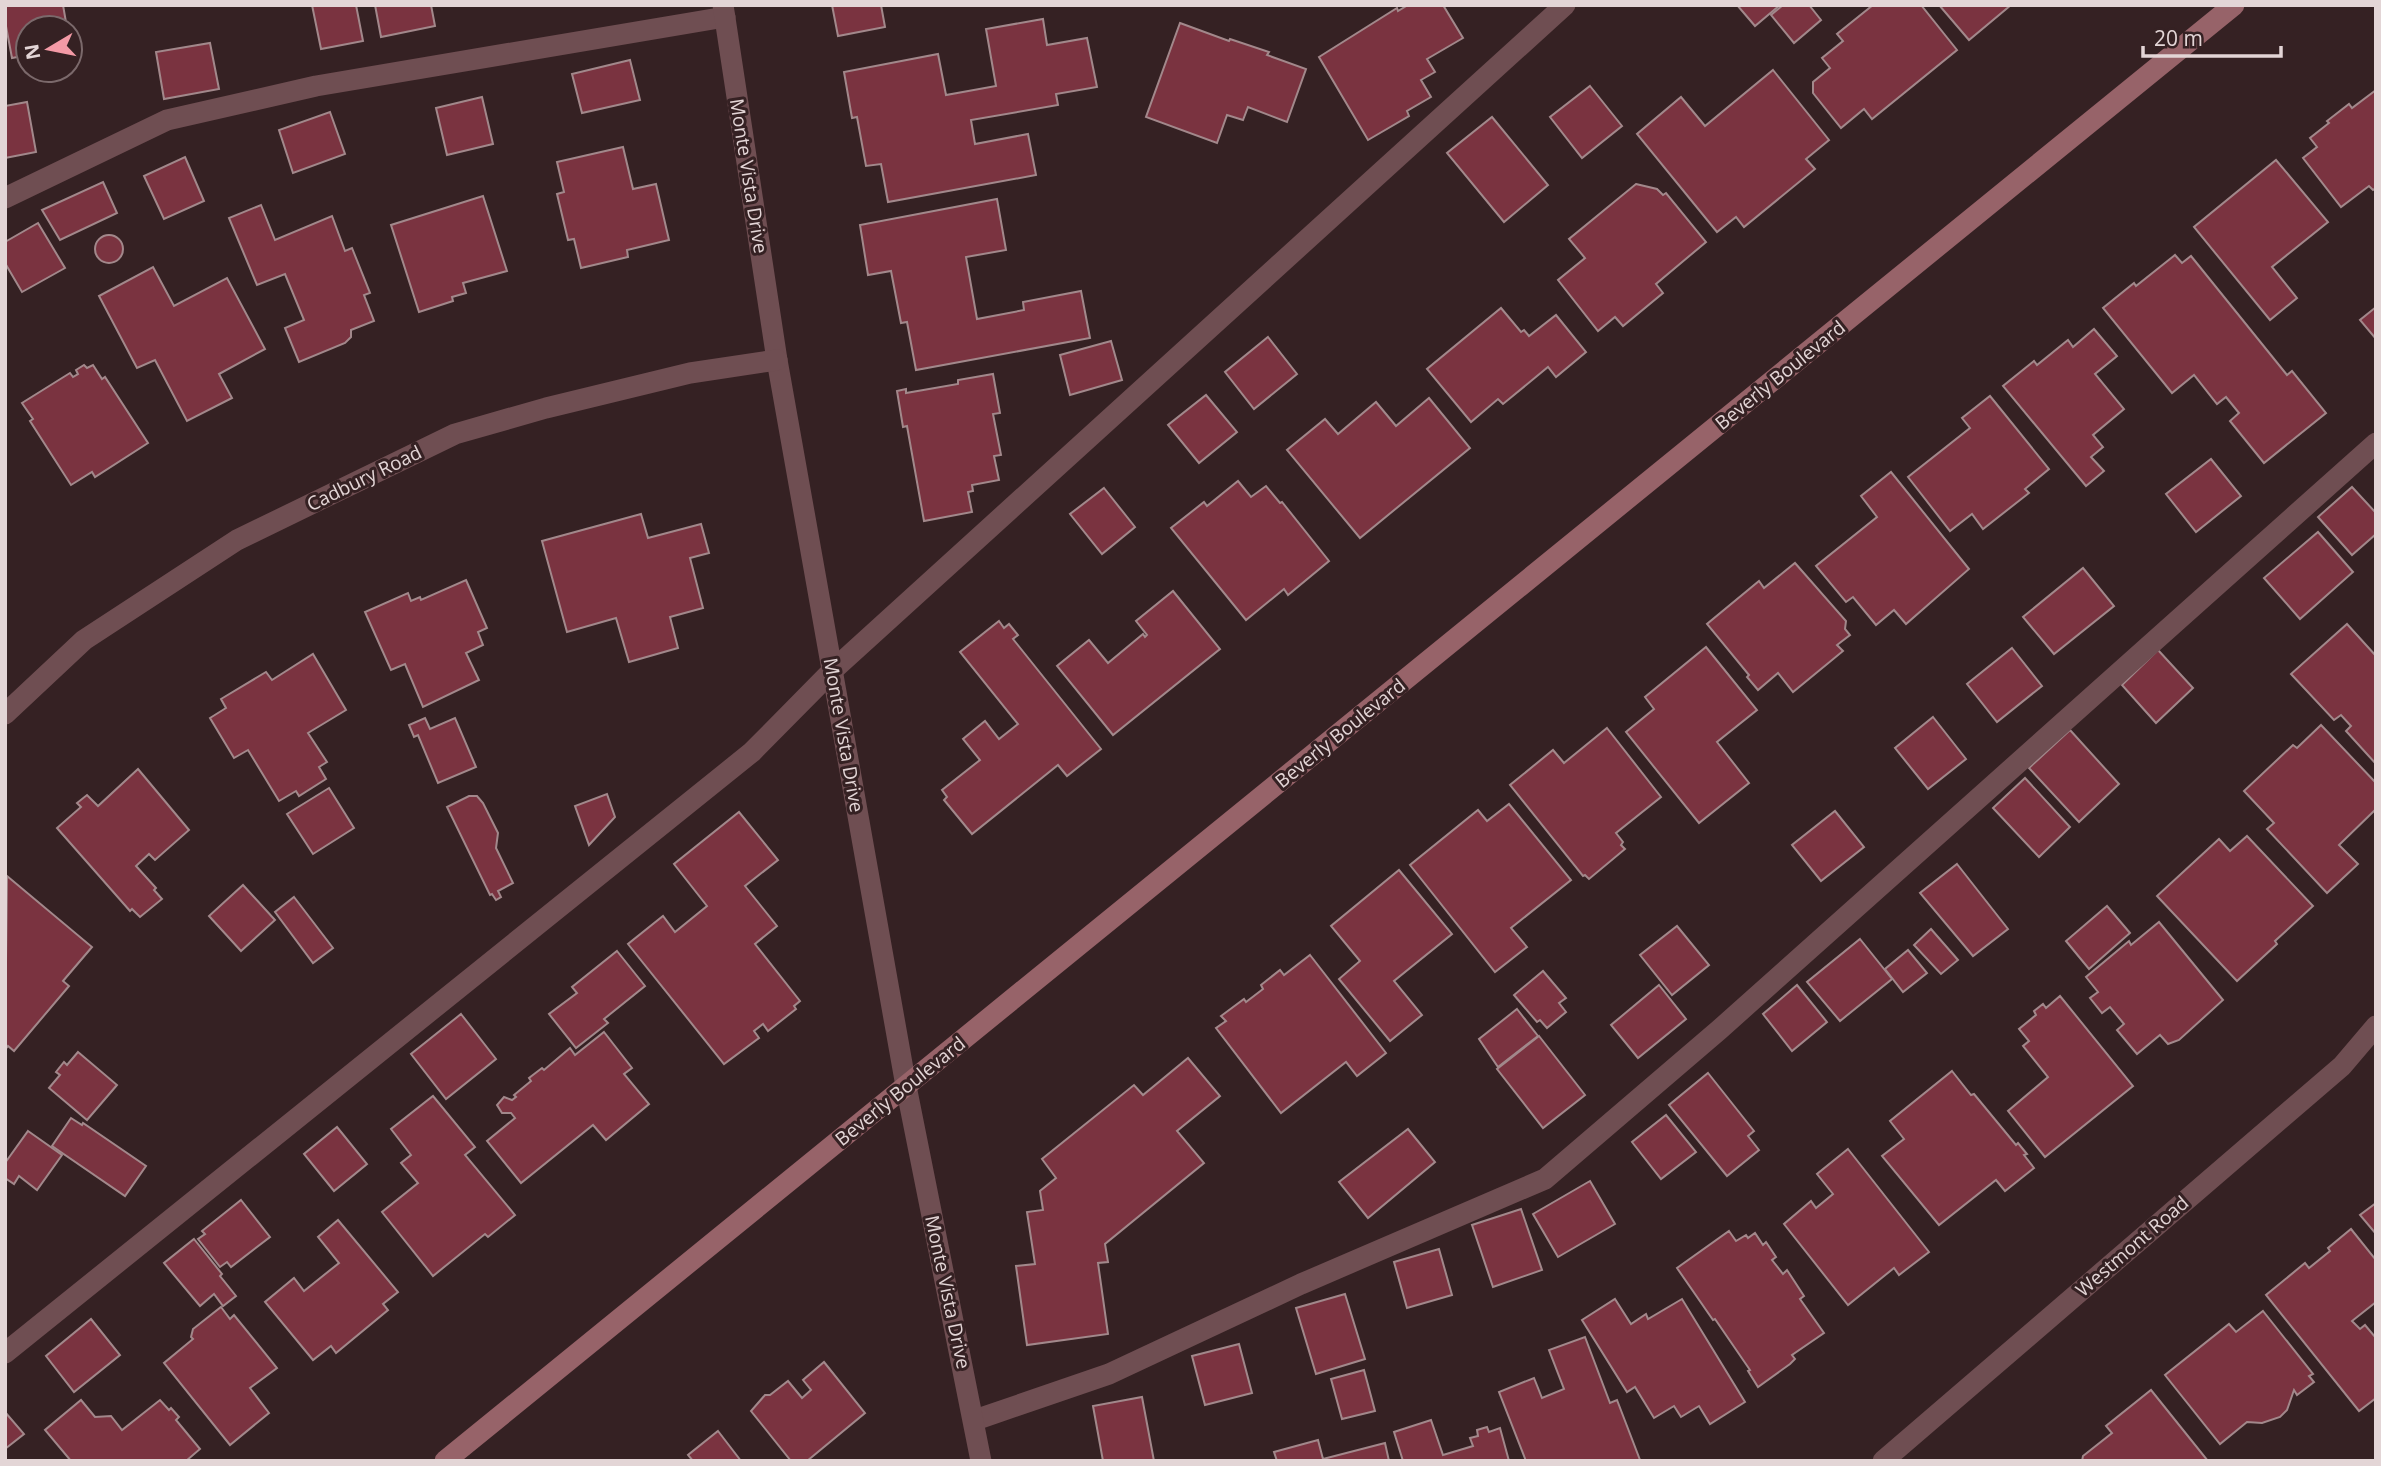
<svg xmlns="http://www.w3.org/2000/svg" width="2381" height="1466" font-family="'Open Sans',sans-serif">
<rect width="100%" height="100%" fill="#352123"/>
<!-- building -->
<g fill="#7a3340" stroke="#a2888b" stroke-width="2">
<polygon points="5,5 63,5 67,28 28,28 28,55 12,58 5,21"/>
<polygon points="312,5 356,5 363,41 321,49"/>
<polygon points="375,5 431,5 435,26 381,37"/>
<polygon points="832,5 881,5 885,27 838,36"/>
<polygon points="1408,5 1443,5 1463,38 1427,59 1435,72 1421,80 1431,97 1407,111 1409,116 1368,140 1319,57 1397,8 1398,11"/>
<polygon points="1737,5 1780,5 1755,26"/>
<polygon points="1783,5 1809,5 1821,20 1794,43 1771,15"/>
<polygon points="1873,5 1921,5 1957,50 1872,119 1864,109 1841,128 1813,93 1813,82 1830,68 1822,58 1843,41 1837,34"/>
<polygon points="1939,5 2011,5 1969,40"/>
<polygon points="1043,19 1047,45 1087,38 1097,87 1056,94 1058,105 971,120 975,144 1028,134 1036,175 888,202 881,164 866,166 857,117 852,118 844,72 938,54 946,95 996,86 986,29"/>
<polygon points="1180,23 1229,41 1230,39 1269,52 1267,55 1306,69 1287,122 1248,107 1243,120 1227,115 1217,143 1146,117"/>
<polygon points="210,43 219,89 164,99 156,52"/>
<polygon points="630,60 640,100 582,113 572,74"/>
<polygon points="1773,70 1829,140 1806,159 1815,169 1744,227 1736,217 1717,232 1637,134 1681,97 1705,126"/>
<polygon points="1590,86 1622,126 1582,158 1550,117"/>
<polygon points="2376,90 2376,188 2373,190 2369,186 2341,207 2303,158 2317,147 2310,138 2329,123 2327,121 2349,104 2352,108"/>
<polygon points="482,97 493,144 447,155 436,108"/>
<polygon points="27,102 36,152 5,158 5,106"/>
<polygon points="330,112 345,154 293,173 279,130"/>
<polygon points="1492,117 1548,185 1504,222 1447,153"/>
<polygon points="623,147 633,189 656,184 669,240 627,250 628,257 581,268 574,239 568,240 557,194 564,192 557,162"/>
<polygon points="185,157 204,201 164,219 144,176"/>
<polygon points="2276,160 2328,222 2272,267 2297,298 2270,320 2194,227"/>
<polygon points="103,182 117,213 60,240 42,210"/>
<polygon points="1636,184 1657,189 1663,195 1666,193 1706,242 1656,284 1663,293 1623,326 1615,317 1598,331 1558,280 1585,258 1569,239"/>
<polygon points="483,196 507,271 463,283 466,293 452,297 453,301 419,312 391,225"/>
<polygon points="997,199 1006,250 966,257 977,319 1024,310 1023,302 1081,291 1090,338 916,370 907,322 901,323 891,271 868,275 860,225"/>
<polygon points="261,205 275,240 332,216 345,251 352,248 370,293 364,295 374,321 351,330 351,337 345,343 299,362 285,328 304,320 285,274 257,285 229,218"/>
<polygon points="38,223 65,268 22,292 5,263 5,242"/>
<circle cx="109" cy="249" r="14"/>
<polygon points="2175,255 2182,263 2191,256 2287,375 2292,371 2326,413 2264,463 2230,421 2239,413 2226,397 2217,404 2194,375 2172,393 2103,308 2134,283 2136,286"/>
<polygon points="153,267 174,306 227,278 265,349 219,374 232,398 187,421 155,360 137,368 99,296"/>
<polygon points="2376,307 2376,339 2360,320"/>
<polygon points="1501,308 1521,332 1524,330 1529,336 1556,315 1586,352 1556,377 1548,367 1503,404 1498,399 1471,422 1427,369"/>
<polygon points="2094,329 2117,356 2095,374 2124,409 2093,435 2103,447 2091,457 2104,471 2086,486 2003,386 2034,361 2037,365 2068,340 2073,347"/>
<polygon points="1268,337 1297,374 1254,409 1225,372"/>
<polygon points="1111,341 1122,380 1070,395 1060,355"/>
<polygon points="84,365 87,368 93,365 102,379 105,377 148,443 95,477 92,472 71,485 30,421 33,419 22,403 70,373 73,377 78,374 76,370"/>
<polygon points="993,374 1000,413 993,414 1001,455 994,456 999,480 972,485 973,491 968,492 972,512 924,521 907,426 903,427 897,391 906,389 906,393 958,384 958,380"/>
<polygon points="1206,395 1237,432 1199,463 1168,425"/>
<polygon points="1990,396 2049,469 2025,489 2029,493 1983,529 1972,514 1950,531 1908,477 1970,428 1962,418"/>
<polygon points="1429,398 1470,448 1360,538 1287,450 1325,419 1338,434 1376,402 1396,426"/>
<polygon points="2211,459 2241,496 2196,532 2166,494"/>
<polygon points="1891,472 1969,569 1906,624 1894,610 1876,625 1853,597 1846,602 1816,566 1877,517 1861,496"/>
<polygon points="1238,481 1251,497 1266,486 1280,503 1282,502 1329,561 1288,595 1284,589 1246,620 1171,528 1204,502 1207,506"/>
<polygon points="2352,487 2376,513 2376,534 2352,555 2318,517"/>
<polygon points="1104,488 1135,527 1102,554 1070,514"/>
<polygon points="641,514 648,538 701,524 709,553 690,558 703,608 670,617 678,648 629,662 616,618 567,632 542,541"/>
<polygon points="2318,532 2353,572 2300,619 2264,578"/>
<polygon points="1795,563 1846,621 1845,629 1850,635 1837,645 1843,651 1793,692 1778,673 1758,690 1747,677 1749,675 1707,624 1759,581 1764,588"/>
<polygon points="2083,568 2114,606 2054,654 2023,617"/>
<polygon points="466,580 487,628 478,632 483,645 466,653 479,680 423,707 405,664 391,670 365,612 408,593 411,601 420,597 421,600"/>
<polygon points="1173,591 1220,649 1113,735 1057,666 1089,640 1108,663 1143,634 1145,637 1147,635 1136,621"/>
<polygon points="999,621 1004,628 1009,624 1018,635 1013,639 1101,749 1067,776 1058,765 972,834 944,800 947,797 942,790 980,760 963,739 985,721 999,739 1018,724 960,652"/>
<polygon points="2347,624 2376,656 2376,764 2346,731 2351,726 2341,715 2334,720 2291,674"/>
<polygon points="1706,647 1757,710 1717,742 1749,783 1699,823 1626,732 1654,709 1645,697"/>
<polygon points="2012,648 2042,686 1997,722 1967,684"/>
<polygon points="2158,650 2193,688 2156,723 2122,685"/>
<polygon points="313,654 346,710 308,733 327,762 319,767 326,779 299,796 296,791 279,801 248,750 234,758 210,718 226,708 221,699 266,672 272,680"/>
<polygon points="1933,717 1966,759 1928,789 1895,748"/>
<polygon points="425,718 430,729 455,718 476,767 438,783 418,735 414,737 409,725"/>
<polygon points="2321,725 2376,783 2376,809 2339,845 2358,864 2327,893 2267,829 2274,823 2244,791 2293,745 2297,748"/>
<polygon points="1607,728 1661,797 1616,833 1623,842 1621,845 1625,849 1589,879 1585,875 1583,876 1510,785 1553,750 1564,763"/>
<polygon points="2070,730 2119,784 2079,822 2029,768"/>
<polygon points="138,769 189,830 155,860 149,854 136,866 156,888 154,890 162,899 140,917 132,909 130,911 57,828 81,807 77,803 87,795 98,806"/>
<polygon points="2025,778 2070,827 2039,857 1993,808"/>
<polygon points="329,788 354,828 313,854 287,814"/>
<polygon points="607,794 615,817 589,845 575,806"/>
<polygon points="469,796 477,796 483,803 498,833 496,848 513,883 498,891 501,897 496,900 492,894 490,895 447,807"/>
<polygon points="1509,804 1571,880 1511,928 1527,947 1495,972 1410,865 1478,810 1487,821"/>
<polygon points="1835,811 1864,847 1821,881 1792,845"/>
<polygon points="739,812 778,860 745,886 777,926 755,944 800,1001 794,1006 796,1009 768,1031 763,1024 754,1031 759,1038 724,1064 628,944 663,916 675,932 707,906 674,864"/>
<polygon points="2247,836 2313,906 2275,941 2277,944 2237,981 2157,896 2219,839 2230,851"/>
<polygon points="1957,864 2008,929 1973,956 1920,893"/>
<polygon points="1399,870 1452,934 1394,981 1422,1015 1390,1041 1339,979 1360,961 1331,926"/>
<polygon points="7,876 92,947 63,981 69,986 14,1051 8,1046 5,1050"/>
<polygon points="243,885 275,920 241,951 209,916"/>
<polygon points="294,897 333,948 313,963 275,912"/>
<polygon points="2107,906 2130,933 2089,969 2066,941"/>
<polygon points="2159,922 2223,1000 2179,1040 2168,1044 2160,1035 2137,1054 2117,1030 2124,1024 2110,1007 2102,1013 2090,998 2098,992 2086,977 2129,941 2131,945"/>
<polygon points="1677,926 1709,965 1672,995 1640,955"/>
<polygon points="1931,929 1958,960 1941,974 1914,945"/>
<polygon points="1860,939 1892,979 1840,1021 1807,982"/>
<polygon points="1908,950 1927,973 1903,992 1885,969"/>
<polygon points="617,951 645,986 604,1019 608,1023 576,1048 549,1014 577,993 572,987"/>
<polygon points="1310,955 1386,1053 1357,1076 1346,1062 1281,1113 1216,1028 1226,1021 1221,1016 1244,999 1246,1002 1263,989 1261,985 1280,970 1284,975"/>
<polygon points="1543,971 1566,998 1559,1003 1566,1012 1547,1028 1540,1020 1537,1022 1514,995"/>
<polygon points="1659,985 1686,1019 1638,1058 1611,1025"/>
<polygon points="1797,985 1827,1022 1792,1051 1763,1014"/>
<polygon points="2060,996 2133,1086 2045,1157 2008,1111 2048,1077 2023,1046 2029,1041 2019,1029 2036,1015 2034,1011 2043,1004 2046,1008"/>
<polygon points="1517,1009 1538,1036 1498,1067 1479,1039"/>
<polygon points="461,1014 496,1059 446,1099 411,1054"/>
<polygon points="604,1032 632,1068 624,1074 649,1104 606,1140 593,1125 521,1183 487,1141 515,1118 511,1113 502,1113 497,1105 504,1097 512,1100 516,1097 514,1095 531,1081 529,1078 542,1068 544,1070 570,1048 575,1055"/>
<polygon points="1539,1036 1585,1095 1543,1128 1497,1069"/>
<polygon points="78,1052 117,1085 87,1120 49,1088 60,1075 56,1072 64,1062 67,1065"/>
<polygon points="1188,1058 1220,1096 1177,1131 1204,1163 1105,1244 1108,1262 1098,1263 1108,1334 1027,1345 1016,1266 1035,1264 1027,1212 1043,1210 1040,1191 1056,1178 1042,1159 1134,1085 1143,1095"/>
<polygon points="1952,1071 1971,1095 1974,1094 2016,1145 2018,1143 2027,1154 2024,1155 2034,1168 2005,1191 1996,1180 1939,1225 1882,1156 1904,1139 1890,1121"/>
<polygon points="1708,1073 1754,1131 1748,1136 1759,1150 1727,1176 1669,1105"/>
<polygon points="433,1096 475,1147 465,1155 515,1215 488,1237 485,1234 433,1276 382,1212 418,1183 401,1163 411,1155 391,1129"/>
<polygon points="1666,1115 1696,1152 1661,1179 1632,1142"/>
<polygon points="71,1118 82,1125 83,1123 146,1166 125,1196 52,1146"/>
<polygon points="337,1127 367,1164 334,1191 304,1154"/>
<polygon points="1408,1129 1435,1162 1368,1218 1339,1182"/>
<polygon points="28,1131 62,1155 37,1190 19,1176 14,1184 5,1178 5,1163"/>
<polygon points="1848,1149 1929,1252 1899,1275 1894,1268 1848,1305 1784,1224 1811,1201 1816,1208 1833,1194 1817,1174"/>
<polygon points="1590,1181 1615,1224 1558,1257 1533,1214"/>
<polygon points="241,1200 270,1237 231,1267 227,1262 220,1267 198,1239 205,1234 202,1231"/>
<polygon points="2376,1203 2376,1234 2360,1215"/>
<polygon points="1521,1209 1542,1270 1493,1287 1472,1225"/>
<polygon points="338,1220 398,1292 383,1304 388,1310 336,1353 331,1346 313,1360 265,1302 294,1278 304,1291 339,1263 318,1237"/>
<polygon points="2351,1229 2376,1260 2376,1302 2352,1321 2360,1329 2365,1325 2376,1338 2376,1398 2359,1411 2266,1295 2305,1263 2309,1268 2330,1251 2328,1248"/>
<polygon points="1729,1231 1736,1241 1746,1235 1748,1238 1755,1233 1763,1245 1766,1242 1776,1257 1772,1260 1783,1274 1787,1270 1804,1296 1800,1299 1824,1333 1792,1355 1795,1359 1790,1364 1758,1387 1748,1371 1750,1370 1715,1319 1713,1320 1677,1268"/>
<polygon points="194,1239 222,1274 220,1276 236,1296 223,1306 214,1294 200,1306 164,1263"/>
<polygon points="1439,1249 1452,1295 1407,1308 1394,1262"/>
<polygon points="1345,1294 1365,1359 1316,1374 1296,1308"/>
<polygon points="1615,1299 1631,1324 1646,1314 1648,1319 1682,1299 1745,1402 1710,1424 1699,1406 1681,1417 1674,1406 1654,1418 1635,1387 1627,1392 1582,1320"/>
<polygon points="221,1307 230,1319 234,1315 277,1368 250,1388 269,1413 230,1445 164,1363 193,1339 191,1337 193,1329"/>
<polygon points="2263,1311 2313,1374 2309,1376 2314,1382 2297,1395 2294,1390 2287,1410 2280,1417 2262,1423 2247,1422 2220,1444 2165,1375 2229,1324 2236,1332"/>
<polygon points="91,1319 120,1355 74,1392 46,1356"/>
<polygon points="1585,1337 1610,1403 1617,1400 1640,1460 1526,1461 1499,1392 1534,1378 1542,1398 1564,1389 1549,1350"/>
<polygon points="1239,1344 1252,1393 1205,1405 1192,1356"/>
<polygon points="824,1362 865,1413 807,1461 791,1461 751,1411 765,1395 770,1395 788,1381 802,1398 811,1390 803,1380"/>
<polygon points="1364,1370 1375,1411 1342,1419 1331,1379"/>
<polygon points="2151,1390 2208,1461 2082,1461 2083,1456 2112,1433 2106,1426"/>
<polygon points="1142,1397 1154,1461 1103,1461 1093,1406"/>
<polygon points="81,1400 95,1417 111,1416 122,1430 160,1400 169,1410 171,1408 179,1417 176,1420 200,1449 186,1461 71,1461 45,1430"/>
<polygon points="5,1412 24,1434 5,1449"/>
<polygon points="1431,1420 1443,1455 1473,1446 1470,1438 1478,1436 1477,1430 1487,1427 1489,1432 1500,1428 1509,1461 1403,1461 1394,1432"/>
<polygon points="718,1431 741,1461 693,1461 688,1455"/>
<polygon points="1318,1440 1323,1459 1385,1443 1389,1461 1277,1461 1274,1452"/>
</g>
<g fill="none" stroke-linecap="round" stroke-linejoin="round">
<!-- lane -->
<g stroke="#6f4e52" stroke-width="21">
<polyline points="5,198 167,120 316,86 725,17"/>
<polyline points="5,1353 752,752 832,671 1565,5"/>
<polyline points="975,1420 1109,1374 1301,1284 1545,1179 1719,1030 2376,443"/>
</g>
<!-- street -->
<g stroke="#6f4e52" stroke-width="21">
<polyline points="723,5 777,360 906,1086 981,1461"/>
<polyline points="5,714 84,640 237,540 455,434 546,408 690,373 777,360"/>
<polyline points="1883,1461 2342,1066 2376,1026"/>
</g>
<!-- secondary -->
<polyline stroke="#976369" stroke-width="21" points="445,1461 2234,5"/>
</g>
<g text-anchor="middle" dominant-baseline="central" stroke-width="6" stroke-linejoin="round" paint-order="stroke">
<!-- street labels -->
<g font-size="19" fill="#e3d5d6" stroke="#352123">
<text transform="translate(749 176) rotate(81)">Monte Vista Drive</text>
<text transform="translate(1780 375) rotate(-39)">Beverly Boulevard</text>
<text transform="translate(364 478) rotate(-26)">Cadbury Road</text>
<text transform="translate(1340 733) rotate(-39)">Beverly Boulevard</text>
<text transform="translate(844 735) rotate(80)">Monte Vista Drive</text>
<text transform="translate(900 1091) rotate(-39)">Beverly Boulevard</text>
<text transform="translate(2132 1246) rotate(-41)">Westmont Road</text>
<text transform="translate(948 1292) rotate(78)">Monte Vista Drive</text>
</g>
</g>
<!-- border -->
<rect width="2381" height="1466" fill="none" stroke="#e3d5d6" stroke-width="14"/>
<!-- north arrow -->
<g transform="translate(49 49) rotate(260)"><circle r="33" fill="#352123" stroke="#7b696b" stroke-width="2"/>
<path d="M0-5L12 26L0 18L-12 26Z" fill="#f49aa6"/>
<text y="-10" font-size="19" font-weight="bold" text-anchor="middle" fill="#e3d5d6">N</text>
</g>
<!-- scale -->
<path d="M2143 46v10h138v-10" fill="none" stroke="#e3d5d6" stroke-width="3.5"/>
<text x="2154" y="46" font-size="21" fill="#e3d5d6" stroke="#352123" stroke-width="5" paint-order="stroke">20 m</text>
</svg>
